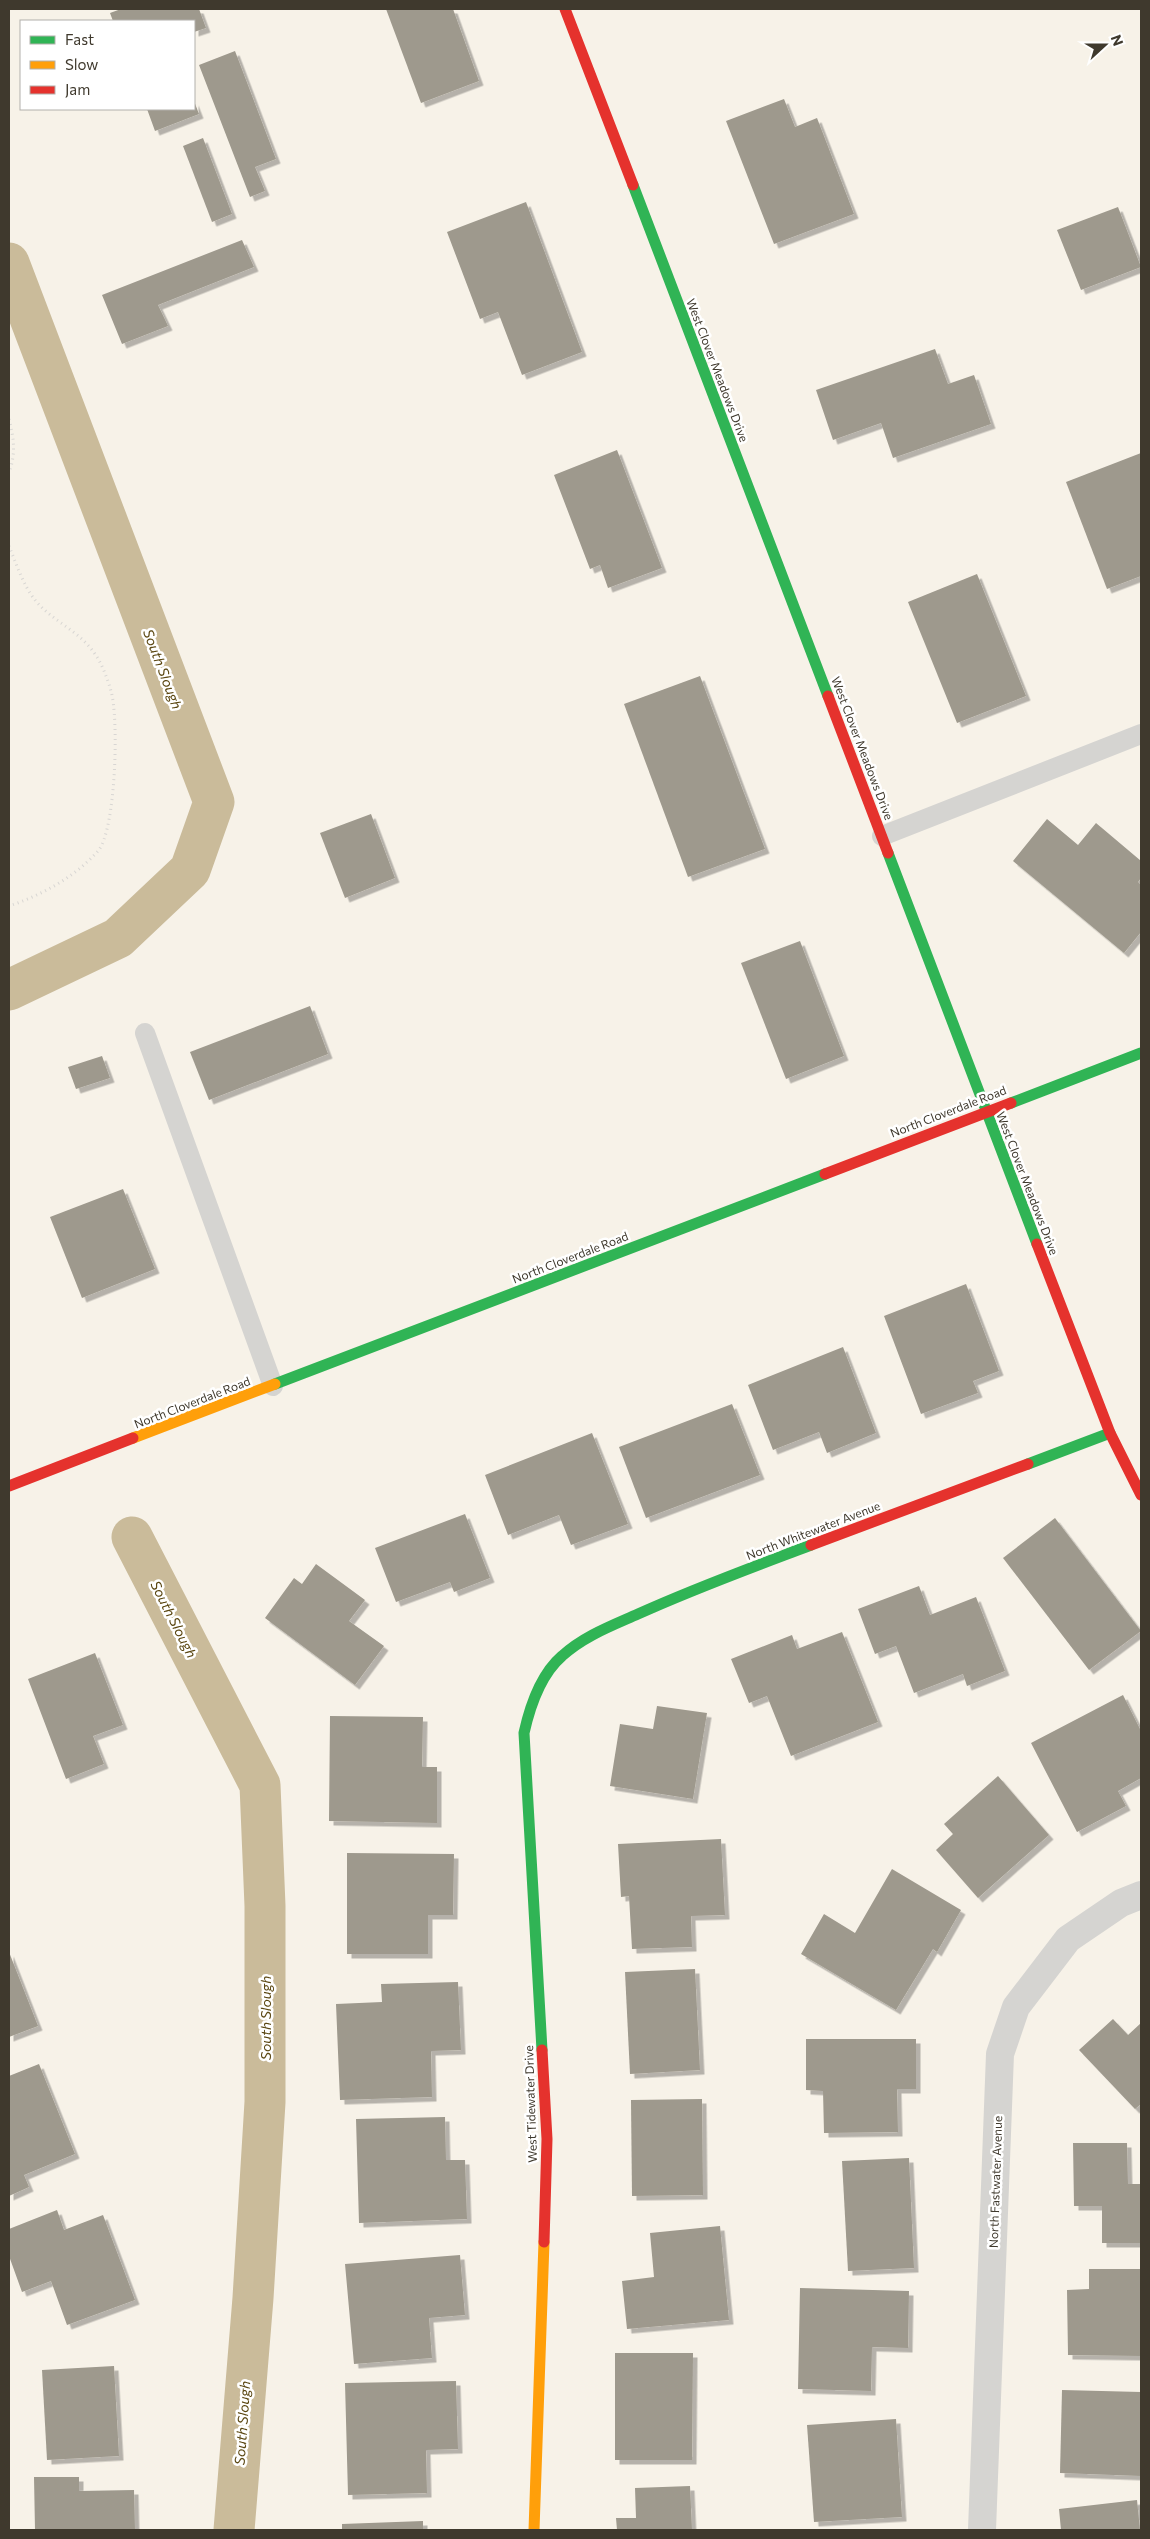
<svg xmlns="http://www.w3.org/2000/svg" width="1150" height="2539" font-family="Commissioner,sans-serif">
<defs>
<filter id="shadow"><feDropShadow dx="4.5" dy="4.5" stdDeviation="0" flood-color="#0004"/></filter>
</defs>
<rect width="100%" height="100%" fill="#f7f2e8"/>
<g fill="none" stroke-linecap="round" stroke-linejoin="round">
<!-- canal -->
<g stroke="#cabb9a" stroke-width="41">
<polyline points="9,263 214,802 190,870 118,938 9,990"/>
<polyline points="132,1537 260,1785 265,1906 265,2102 253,2298 234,2530"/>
</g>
</g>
<!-- building -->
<g fill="#9e998d" filter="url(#shadow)">
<polygon points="121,9 199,9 206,28 194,32 194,21 113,21 110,13"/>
<polygon points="386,9 453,9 479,81 421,103"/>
<polygon points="235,51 276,159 255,167 265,191 250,197 199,65"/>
<polygon points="784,99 795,127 817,118 854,214 774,244 726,121"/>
<polygon points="194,101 199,114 155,131 147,109 194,109"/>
<polygon points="203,138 232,214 212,222 183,146"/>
<polygon points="526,202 582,352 522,375 498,312 480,319 447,232"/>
<polygon points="1118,207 1141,267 1081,290 1057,230"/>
<polygon points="242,240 254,267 158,305 168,326 122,344 102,295"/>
<polygon points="935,349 948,384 974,375 991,424 893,458 881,423 833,440 816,390"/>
<polygon points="617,450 662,568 608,588 600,565 590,569 554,475"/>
<polygon points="1141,453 1141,576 1107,589 1066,482"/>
<polygon points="977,574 1026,696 957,723 908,602"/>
<polygon points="700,676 765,849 688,877 624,704"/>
<polygon points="371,814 395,878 345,898 320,833"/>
<polygon points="1047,819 1078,845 1096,823 1141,861 1141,878 1138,882 1141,885 1141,932 1124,953 1013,861"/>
<polygon points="800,941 844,1056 786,1079 741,963"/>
<polygon points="310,1006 328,1054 209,1100 190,1052"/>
<polygon points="102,1056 110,1078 76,1089 68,1067"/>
<polygon points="123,1189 155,1269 82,1298 50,1217"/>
<polygon points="966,1284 999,1371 973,1381 978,1393 921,1414 884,1316"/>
<polygon points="843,1347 876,1433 827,1453 819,1432 773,1450 748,1385"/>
<polygon points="732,1404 760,1475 646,1518 619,1447"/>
<polygon points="592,1433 628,1524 571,1545 559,1515 508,1535 485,1475"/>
<polygon points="465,1514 490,1578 454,1592 450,1582 396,1602 375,1548"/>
<polygon points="1055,1518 1141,1631 1089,1670 1003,1558"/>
<polygon points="316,1564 365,1600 349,1621 384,1646 355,1685 265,1618 294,1578 302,1584"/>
<polygon points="919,1586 930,1615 976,1597 1005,1671 967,1686 963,1674 914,1693 896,1646 875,1654 858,1609"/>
<polygon points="842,1632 878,1722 791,1756 767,1696 749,1703 731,1659 792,1635 797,1649"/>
<polygon points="95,1653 123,1725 93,1736 104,1764 66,1779 28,1679"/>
<polygon points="1123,1695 1141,1731 1141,1778 1118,1791 1126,1806 1077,1832 1031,1743"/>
<polygon points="657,1706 707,1713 693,1799 610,1786 620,1724 653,1729"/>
<polygon points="330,1716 423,1717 422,1767 437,1767 437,1823 329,1821"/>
<polygon points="998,1776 1049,1835 978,1898 936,1850 953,1834 944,1824"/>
<polygon points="721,1839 725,1915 691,1916 692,1947 632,1949 629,1896 621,1897 618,1844"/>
<polygon points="347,1853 454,1854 453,1915 428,1915 428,1954 347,1954"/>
<polygon points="892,1869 961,1910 937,1952 933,1949 896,2010 801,1954 824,1914 855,1933"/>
<polygon points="9,1952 38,2026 9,2037"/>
<polygon points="695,1969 700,2070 630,2074 625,1972"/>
<polygon points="458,1982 461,2050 431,2051 432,2097 340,2100 336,2004 382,2002 381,1984"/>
<polygon points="1113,2019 1128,2035 1141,2023 1141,2104 1135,2109 1079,2050"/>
<polygon points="806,2039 916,2039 916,2089 897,2089 898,2132 824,2133 823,2091 806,2090"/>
<polygon points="39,2064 75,2154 24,2175 29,2187 9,2196 9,2076"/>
<polygon points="702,2099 703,2195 632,2196 631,2100"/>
<polygon points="445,2117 446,2160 465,2160 467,2219 359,2223 356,2119"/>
<polygon points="1073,2143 1127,2143 1128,2184 1141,2184 1141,2243 1102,2243 1102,2206 1074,2206"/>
<polygon points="909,2158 914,2268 848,2271 842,2161"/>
<polygon points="57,2210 64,2230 103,2215 135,2300 67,2325 51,2281 22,2292 9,2256 9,2229"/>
<polygon points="720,2226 729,2320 627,2329 622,2281 654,2277 650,2233"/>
<polygon points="460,2255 465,2315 429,2318 432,2358 354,2364 345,2264"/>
<polygon points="1089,2269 1141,2269 1141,2356 1068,2355 1067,2290 1089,2289"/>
<polygon points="800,2288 909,2291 908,2348 872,2347 871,2391 798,2389"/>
<polygon points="615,2353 693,2353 692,2460 615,2460"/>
<polygon points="114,2366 119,2456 47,2460 42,2370"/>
<polygon points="456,2381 458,2449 426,2450 427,2493 348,2495 345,2383"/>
<polygon points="1062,2390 1141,2392 1141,2476 1060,2473"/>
<polygon points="896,2419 902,2517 814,2522 807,2425"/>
<polygon points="34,2477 79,2477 79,2491 134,2490 135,2530 35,2530"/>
<polygon points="690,2486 692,2530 617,2530 616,2518 636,2518 635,2488"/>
<polygon points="1137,2500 1140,2530 1061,2530 1059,2509"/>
<polygon points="423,2521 423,2530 342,2530 342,2524"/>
</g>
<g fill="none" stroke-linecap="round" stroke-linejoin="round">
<!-- path -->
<g stroke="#d8d6d3" stroke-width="3" stroke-dasharray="1 4" stroke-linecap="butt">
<path d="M9,419c5,20 7,34 0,54"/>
<path d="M9,546c7,17 14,39 26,54 16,20 42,30 57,50 9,11 15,27 19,41 8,27 5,139 -13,160 -23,26 -56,44 -89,55"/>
</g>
<!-- lane -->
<g stroke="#d5d4d1" stroke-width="20">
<polyline points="882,836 1141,734"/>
<polyline points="145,1033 273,1386"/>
</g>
<!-- street -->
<polyline stroke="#d5d4d1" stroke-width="28" points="982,2530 1000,2054 1016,2007 1068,1939 1121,1903 1141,1895"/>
<!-- fast -->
<g stroke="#30b455" stroke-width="11">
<polyline points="633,185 828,696"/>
<polyline points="888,853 1037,1244"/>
<polyline points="1011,1103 1141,1053"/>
<polyline points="275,1384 825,1174"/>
<polyline points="1028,1464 1110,1433"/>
<path d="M542,2050l-18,-317c6,-27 16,-58 38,-77 22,-20 49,-30 76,-42 57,-26 115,-47 173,-69"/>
</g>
<!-- slow -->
<g stroke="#ff9f0a" stroke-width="11">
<polyline points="133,1438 275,1384"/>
<polyline points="534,2530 544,2242"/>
</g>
<!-- jam -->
<g stroke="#e5322d" stroke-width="11">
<polyline points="565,9 633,185"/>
<polyline points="828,696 888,853"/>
<polyline points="825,1174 1011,1103"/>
<polyline points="1037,1244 1110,1433 1141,1495"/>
<polyline points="9,1486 133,1438"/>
<polyline points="811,1545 1028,1464"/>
<polyline points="542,2050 547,2139 544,2242"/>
</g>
</g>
<g text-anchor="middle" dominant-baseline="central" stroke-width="5" stroke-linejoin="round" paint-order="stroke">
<!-- street labels -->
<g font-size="12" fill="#3f392d" stroke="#fff">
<text transform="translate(718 370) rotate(69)">West Clover Meadows Drive</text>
<text transform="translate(863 748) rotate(69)">West Clover Meadows Drive</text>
<text transform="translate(948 1111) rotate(-21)">North Cloverdale Road</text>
<text transform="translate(1028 1183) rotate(69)">West Clover Meadows Drive</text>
<text transform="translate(570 1257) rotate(-21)">North Cloverdale Road</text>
<text transform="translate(192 1402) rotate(-21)">North Cloverdale Road</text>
<text transform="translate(813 1530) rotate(-21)">North Whitewater Avenue</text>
<text transform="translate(530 2104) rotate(-92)">West Tidewater Drive</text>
<text transform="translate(995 2182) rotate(-88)">North Fastwater Avenue</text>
</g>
<!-- water labels -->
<g font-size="14" font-style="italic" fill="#5b4712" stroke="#fff">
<text transform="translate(163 669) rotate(69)">South Slough</text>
<text transform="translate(174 1619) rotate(63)">South Slough</text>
<text transform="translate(265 2018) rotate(-90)">South Slough</text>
<text transform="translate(242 2423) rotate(-86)">South Slough</text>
</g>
</g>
<!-- border -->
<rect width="1150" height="2539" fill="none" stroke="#3f392d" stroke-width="20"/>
<!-- legend -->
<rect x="20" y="20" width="175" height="90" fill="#ffffff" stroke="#b2b0ab"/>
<rect x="30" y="36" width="25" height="8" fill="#30b455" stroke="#b2b0ab"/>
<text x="65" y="45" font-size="15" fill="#3f392d">Fast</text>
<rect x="30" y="61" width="25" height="8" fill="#ff9f0a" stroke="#b2b0ab"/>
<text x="65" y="70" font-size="15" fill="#3f392d">Slow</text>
<rect x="30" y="86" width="25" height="8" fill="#e5322d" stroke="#b2b0ab"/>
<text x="65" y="95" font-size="15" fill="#3f392d">Jam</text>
<!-- north arrow -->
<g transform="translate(1105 45) rotate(69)" stroke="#ffffff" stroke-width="4" paint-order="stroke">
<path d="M0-4L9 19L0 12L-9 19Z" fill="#3f392d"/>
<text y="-8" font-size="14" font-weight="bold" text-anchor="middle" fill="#3f392d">N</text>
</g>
</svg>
